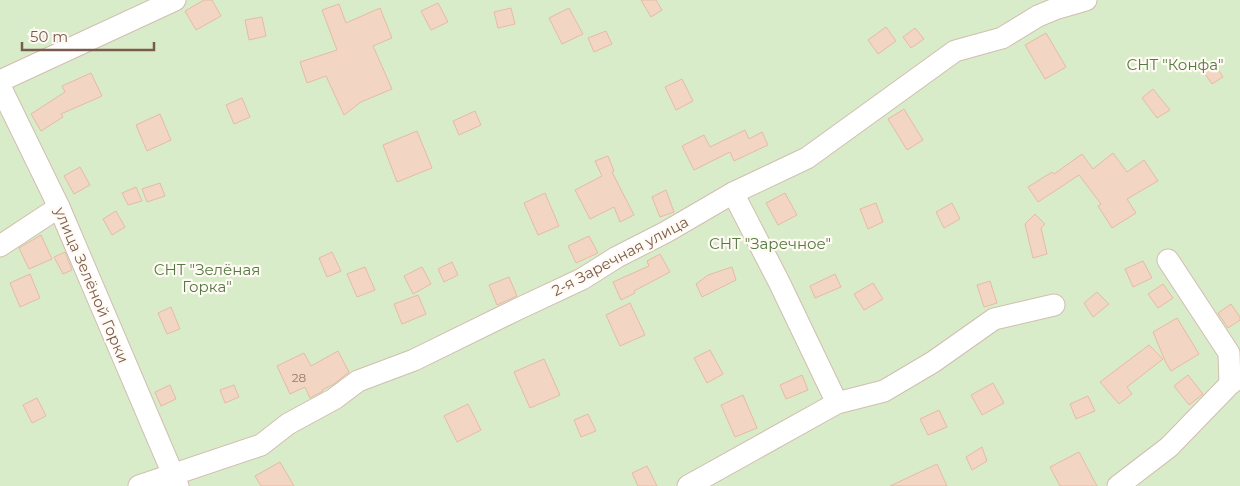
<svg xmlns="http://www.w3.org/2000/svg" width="1240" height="486" font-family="Montserrat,sans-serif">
<rect width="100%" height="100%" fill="#fdf6ec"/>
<!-- green -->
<rect fill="#d8ecc9" x="0" y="0" width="1240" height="486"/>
<!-- building -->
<g fill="#f3d5c3" stroke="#e6bba3">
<polygon points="204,0 212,0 221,16 196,30 185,11"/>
<polygon points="641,0 656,0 662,10 651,17"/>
<polygon points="438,3 448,22 431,30 421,11"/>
<polygon points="339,4 346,23 380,8 392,38 373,46 392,89 361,102 344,115 326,76 307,83 300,62 337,50 322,10"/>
<polygon points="511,8 515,24 498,28 494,12"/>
<polygon points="569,8 583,34 562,44 549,18"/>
<polygon points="262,17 266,36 249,40 245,20"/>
<polygon points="886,27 896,41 878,54 868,40"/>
<polygon points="915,28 924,39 911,48 903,37"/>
<polygon points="606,31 612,44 594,52 588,38"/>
<polygon points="1046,33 1066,67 1045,79 1025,45"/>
<polygon points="1212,60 1223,77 1212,84 1201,68"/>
<polygon points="91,73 102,96 61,114 63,117 41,131 31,114 65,92 62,86"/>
<polygon points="682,79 693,101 676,110 665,87"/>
<polygon points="1153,89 1170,110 1157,118 1142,98"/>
<polygon points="242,98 250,117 234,124 226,105"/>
<polygon points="904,109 923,140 907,150 888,119"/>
<polygon points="475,111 481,125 459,135 453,121"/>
<polygon points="160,114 171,140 147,151 136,125"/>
<polygon points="745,130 749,139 762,132 768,145 734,161 730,152 694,170 682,146 704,135 710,147"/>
<polygon points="417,131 432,168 397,182 383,145"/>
<polygon points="1113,153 1127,172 1144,160 1158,181 1127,199 1136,213 1112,228 1098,206 1101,204 1079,175 1038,202 1028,187 1052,172 1054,174 1082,154 1093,169"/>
<polygon points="608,156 614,171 612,172 634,215 620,222 614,207 590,219 575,190 602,176 595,161"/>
<polygon points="80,167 90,185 74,194 64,176"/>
<polygon points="160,183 165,196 147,202 142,189"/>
<polygon points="136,187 142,201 128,205 122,193"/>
<polygon points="666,190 674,212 660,217 652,197"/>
<polygon points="545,193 559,226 538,235 524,203"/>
<polygon points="785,193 797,215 778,225 766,203"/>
<polygon points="876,203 883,222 868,229 860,209"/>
<polygon points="952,203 960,219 944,228 936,212"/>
<polygon points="116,211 125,227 112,235 103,219"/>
<polygon points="1035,214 1045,224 1041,228 1047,254 1033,258 1025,224"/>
<polygon points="41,235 52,259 29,269 19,248"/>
<polygon points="589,236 598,253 576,263 568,246"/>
<polygon points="65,252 72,270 63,274 54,257"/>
<polygon points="332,252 341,271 327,277 319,258"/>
<polygon points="660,254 670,272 634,291 635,293 621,300 613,282 649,266 647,261"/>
<polygon points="1143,261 1152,278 1133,287 1125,269"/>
<polygon points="452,262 458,275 444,282 438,269"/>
<polygon points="365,267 375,290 357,297 347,274"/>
<polygon points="422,267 431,284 413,294 404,276"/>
<polygon points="732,267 736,280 702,297 696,284 708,275"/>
<polygon points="30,274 40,298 20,307 10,283"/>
<polygon points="835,274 841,287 815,298 810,286"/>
<polygon points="509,277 517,296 497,305 489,285"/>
<polygon points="990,281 997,303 984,307 977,285"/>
<polygon points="873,283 883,299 864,310 854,294"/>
<polygon points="1163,284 1173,298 1158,308 1148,294"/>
<polygon points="1097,292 1109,304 1093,317 1084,303"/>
<polygon points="418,295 426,314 402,324 394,304"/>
<polygon points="630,303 645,335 620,346 606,315"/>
<polygon points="1231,304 1240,317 1240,320 1228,328 1218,313"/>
<polygon points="171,307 180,329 167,334 158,313"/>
<polygon points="1177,318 1199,354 1171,371 1166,363 1153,332"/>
<polygon points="1149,345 1163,359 1127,387 1132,394 1119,404 1100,382"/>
<polygon points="710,350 723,374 707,383 694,358"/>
<polygon points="338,351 349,372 334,384 322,390 323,391 310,398 305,387 290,394 277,366 304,353 311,366"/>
<polygon points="544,359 560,395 530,408 514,372"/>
<polygon points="802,375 808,390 786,399 780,385"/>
<polygon points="1188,375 1203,394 1189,405 1174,386"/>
<polygon points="993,383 1004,403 982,415 971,395"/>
<polygon points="170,385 176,399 161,406 155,392"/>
<polygon points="234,385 239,397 225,403 220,390"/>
<polygon points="743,395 757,428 735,437 721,405"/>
<polygon points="1088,396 1095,411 1076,419 1070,404"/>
<polygon points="37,398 46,416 32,423 23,405"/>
<polygon points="468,404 481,430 457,442 444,416"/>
<polygon points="939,410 947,427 928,435 920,419"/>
<polygon points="588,414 596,431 581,437 574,420"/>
<polygon points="982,447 987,461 972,470 966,457"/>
<polygon points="1079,452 1097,486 1060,486 1050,467"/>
<polygon points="280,462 294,486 261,486 255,476"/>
<polygon points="937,464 947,486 890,486"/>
<polygon points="647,466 657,486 638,486 632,473"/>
</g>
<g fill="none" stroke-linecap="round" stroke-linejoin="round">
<!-- minor casing -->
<g stroke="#d1beb0" stroke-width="23">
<g id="minor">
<polyline points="0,81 175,0"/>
<polyline points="0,86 59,207 178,486"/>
<polyline points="733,193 779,282 837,403"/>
<polyline points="0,246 59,207"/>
<polyline points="1168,260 1229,353 1230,384"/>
<polyline points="139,486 261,445 288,424 334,399 358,381 414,360 518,309 582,279 617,257 666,232 733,193 807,158 955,51 1002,38 1038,16 1055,9 1086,0"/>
<polyline points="688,486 837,403 884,391 933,362 994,319 1054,305"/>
<polyline points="1118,486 1169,447 1230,384 1240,377"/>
</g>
</g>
<!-- minor -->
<use href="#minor" stroke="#fff" stroke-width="21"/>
</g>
<g text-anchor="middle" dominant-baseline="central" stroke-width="4.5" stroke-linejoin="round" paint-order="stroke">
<!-- number labels -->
<g font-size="12" fill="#987a6a">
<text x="299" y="377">28</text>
</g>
<!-- park labels -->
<g font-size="15" fill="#537a41" stroke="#fffaf3">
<text x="1175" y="64">СНТ "Конфа"</text>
<text x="770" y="243">СНТ "Заречное"</text>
<text x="207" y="269">СНТ "Зелёная<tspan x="207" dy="17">Горка"</tspan></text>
</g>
<!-- street labels -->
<g font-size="15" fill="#7a5c4d" stroke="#fffaf3">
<text transform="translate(620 256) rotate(-28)">2-я Заречная улица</text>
<text transform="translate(92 285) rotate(67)">улица Зелёной Горки</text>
</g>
</g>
<!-- scale -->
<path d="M22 42v8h132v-8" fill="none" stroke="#7a5c4d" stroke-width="2.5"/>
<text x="30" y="42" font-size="15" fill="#7a5c4d" stroke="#fffaf3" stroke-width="4" paint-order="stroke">50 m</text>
</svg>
